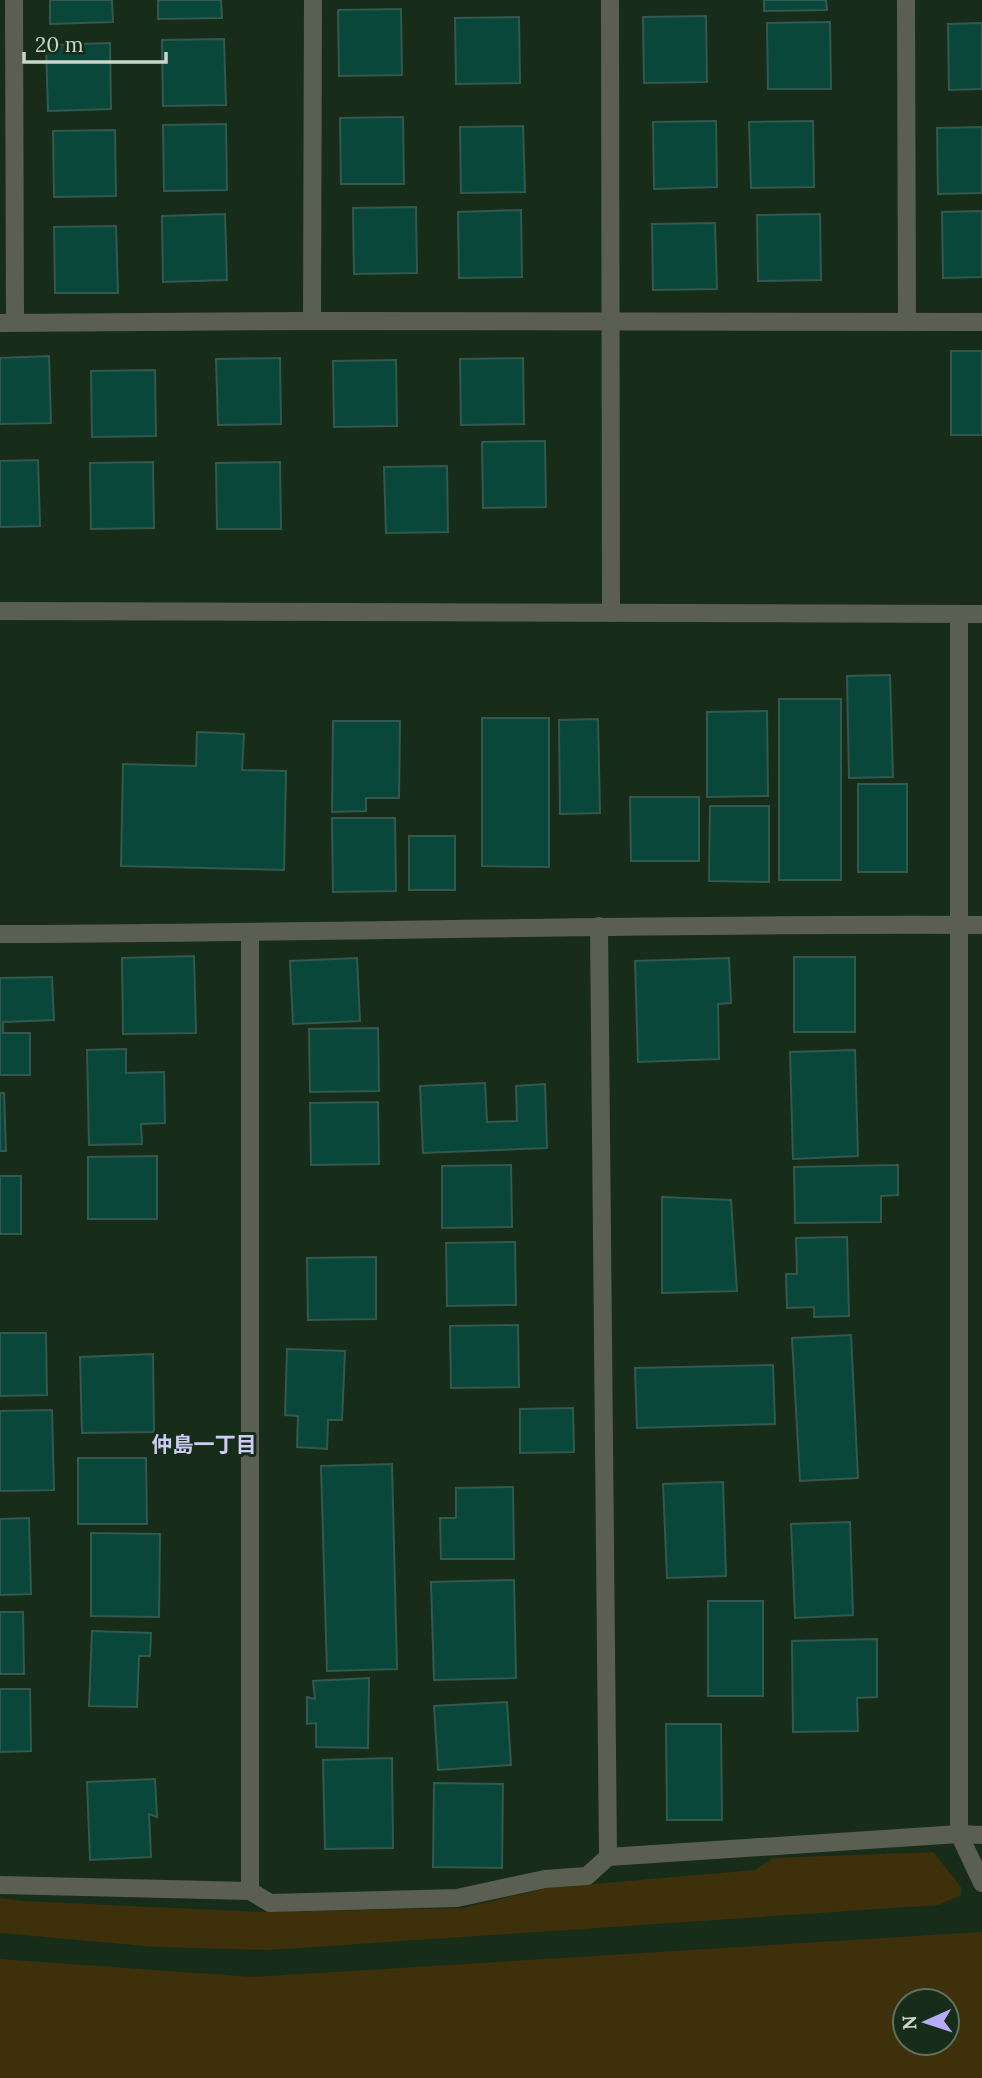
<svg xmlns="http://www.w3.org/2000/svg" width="982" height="2078" font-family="Lora,'Noto Sans JP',serif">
<rect width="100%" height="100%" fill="#172d19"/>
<!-- green -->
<g fill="#3d300a" fill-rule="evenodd">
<polygon points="933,1852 961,1887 961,1895 938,1905 270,1950 156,1947 0,1933 0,1898 23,1901 260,1912 464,1908 546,1888 755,1870 773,1858"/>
<path d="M982,1932v146h-982v-119l253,18zM947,2001v42h-42v-42z"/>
</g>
<!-- building -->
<g fill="#08473a" stroke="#33584e" stroke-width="2">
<polygon points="50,0 112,0 113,22 50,24"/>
<polygon points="158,0 221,0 222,18 158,19"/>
<polygon points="764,0 826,0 827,10 764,11"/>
<polygon points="401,9 402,75 339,76 338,10"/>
<polygon points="706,16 707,82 644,83 643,17"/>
<polygon points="519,17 520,83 456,84 455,18"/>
<polygon points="830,22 831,89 768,89 767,23"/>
<polygon points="982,23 982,89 949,90 948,24"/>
<polygon points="224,39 226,105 163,106 162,40"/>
<polygon points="110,43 111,109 48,111 46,45"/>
<polygon points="403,117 404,184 341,184 340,118"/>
<polygon points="716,121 717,187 654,189 653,122"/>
<polygon points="813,121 814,187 751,188 749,122"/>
<polygon points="226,124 227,190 164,191 163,125"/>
<polygon points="523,126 525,192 461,193 460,127"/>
<polygon points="982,127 982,193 938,194 937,128"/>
<polygon points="115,130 116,196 54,197 53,131"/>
<polygon points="416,207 417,273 354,274 353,208"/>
<polygon points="521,210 522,277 459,278 458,212"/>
<polygon points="982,211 982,277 943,278 942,212"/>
<polygon points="225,214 227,280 163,282 162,216"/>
<polygon points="820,214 821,280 758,281 757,215"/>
<polygon points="715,223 717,289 653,290 652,224"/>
<polygon points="116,226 118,293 55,293 54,227"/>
<rect x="951" y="351" width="31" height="84"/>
<polygon points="49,356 51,423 0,424 0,358"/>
<polygon points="280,358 281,424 218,425 216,359"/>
<polygon points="523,358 524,424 461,425 460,359"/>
<polygon points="396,360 397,426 334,427 333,361"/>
<polygon points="155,370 156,436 92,437 91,371"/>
<polygon points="545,441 546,507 483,508 482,442"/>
<polygon points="38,460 40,526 0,527 0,461"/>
<polygon points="153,462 154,528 91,529 90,463"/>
<polygon points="280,462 281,529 217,529 216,463"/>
<polygon points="447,466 448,532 386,533 384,467"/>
<polygon points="890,675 893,777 849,778 847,676"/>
<rect x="779" y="699" width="62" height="181"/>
<polygon points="767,711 768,796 707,797 707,712"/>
<polygon points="482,718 549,718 549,867 482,866"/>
<polygon points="598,719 600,813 560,814 559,720"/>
<polygon points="333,721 400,721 399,798 366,798 366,811 332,812"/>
<polygon points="197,732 244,734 242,770 286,771 284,870 121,866 123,764 196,766"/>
<rect x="858" y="784" width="49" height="88"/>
<polygon points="630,797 699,797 699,861 631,861"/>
<polygon points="710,806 769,806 769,882 709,881"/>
<polygon points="332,818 395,818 396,891 333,892"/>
<rect x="409" y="836" width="46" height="54"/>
<polygon points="194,956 196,1033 123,1034 122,958"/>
<rect x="794" y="957" width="61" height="75"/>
<polygon points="357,958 360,1021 293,1024 290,961"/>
<polygon points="729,958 731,1003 718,1004 719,1059 638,1062 635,961"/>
<polygon points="52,977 54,1020 3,1022 3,1033 30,1033 30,1075 0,1075 0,978"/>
<polygon points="378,1028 379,1091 310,1092 309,1029"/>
<polygon points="126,1049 126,1073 164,1072 165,1123 141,1124 142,1144 89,1145 87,1050"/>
<polygon points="855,1050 858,1156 793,1159 790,1052"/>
<polygon points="485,1083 487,1122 517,1121 516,1086 545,1084 547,1148 423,1153 420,1086"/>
<polygon points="0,1093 4,1093 6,1151 0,1151"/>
<polygon points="378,1102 379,1164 311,1165 310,1103"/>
<polygon points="157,1156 157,1219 88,1219 88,1157"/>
<polygon points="511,1165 512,1227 442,1228 442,1166"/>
<polygon points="898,1165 898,1195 881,1196 881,1222 795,1223 794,1167"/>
<rect x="0" y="1176" width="21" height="58"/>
<polygon points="662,1197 731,1200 737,1291 662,1293"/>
<polygon points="847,1237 849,1316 814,1317 814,1307 787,1308 786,1274 797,1274 796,1238"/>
<polygon points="515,1242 516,1305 447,1306 446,1243"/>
<polygon points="376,1257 376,1319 308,1320 307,1258"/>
<polygon points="518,1325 519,1387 451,1388 450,1326"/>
<polygon points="0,1333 46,1333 47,1395 0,1396"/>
<polygon points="851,1335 858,1478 800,1481 792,1338"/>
<polygon points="287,1349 345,1351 342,1420 328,1420 327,1449 297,1447 298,1416 285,1415"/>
<polygon points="153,1354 154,1432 82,1433 80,1357"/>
<polygon points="773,1365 775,1424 637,1428 635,1368"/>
<polygon points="573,1408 574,1452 520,1453 520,1409"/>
<polygon points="52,1410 54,1490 0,1491 0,1411"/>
<polygon points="78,1458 146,1458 147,1524 78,1524"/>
<polygon points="392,1464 397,1669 327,1671 321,1466"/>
<polygon points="723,1482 726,1576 667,1578 663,1484"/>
<polygon points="513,1487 514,1559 441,1559 440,1518 456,1518 456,1488"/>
<polygon points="29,1518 31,1594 0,1595 0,1519"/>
<polygon points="850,1522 853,1615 795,1618 791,1524"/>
<polygon points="91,1533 160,1534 159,1617 91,1616"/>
<polygon points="514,1580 516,1678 434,1680 431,1582"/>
<rect x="708" y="1601" width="55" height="95"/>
<polygon points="0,1612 23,1612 24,1674 0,1674"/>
<polygon points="92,1631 151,1633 150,1656 139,1656 137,1707 89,1706"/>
<polygon points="877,1639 877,1697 857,1698 858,1731 793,1732 792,1641"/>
<polygon points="369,1678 368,1748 316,1747 316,1723 307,1724 307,1697 315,1699 313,1681"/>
<polygon points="0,1689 30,1689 31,1751 0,1752"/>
<polygon points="507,1702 511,1765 438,1770 434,1706"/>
<polygon points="666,1724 721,1724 722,1820 667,1820"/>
<polygon points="392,1758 393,1848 325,1849 323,1760"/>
<polygon points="155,1779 157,1817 149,1814 151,1857 90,1860 87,1782"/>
<polygon points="434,1783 503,1784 502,1868 433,1867"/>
</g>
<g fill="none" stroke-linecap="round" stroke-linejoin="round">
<!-- service -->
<polyline stroke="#5b5f51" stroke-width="18" points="250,1891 270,1903 457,1898 545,1879 587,1876 608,1857"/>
<!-- minor -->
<g stroke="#5b5f51" stroke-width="18">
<polyline points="14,0 15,323"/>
<polyline points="610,0 611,613"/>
<polyline points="906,0 907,322"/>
<polyline points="312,321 313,0"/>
<polyline points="0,323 312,321 982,322"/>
<polyline points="959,614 959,1834 982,1883"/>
<polyline points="599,926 608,1857 959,1834 982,1835"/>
<path d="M0,934c327,-1 655,-11 982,-9"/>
<polyline points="0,1885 250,1891 250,933"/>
</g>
<!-- tertiary -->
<polyline stroke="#5b5f51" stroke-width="18" points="0,611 982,614"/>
</g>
<g text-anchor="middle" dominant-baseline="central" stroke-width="6" stroke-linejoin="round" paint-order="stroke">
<!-- neighbourhood labels -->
<g font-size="21" font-weight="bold" fill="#cecbf6" stroke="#172d19">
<text x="204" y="1444">仲島一丁目</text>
</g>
</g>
<!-- north arrow -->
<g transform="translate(926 2022) rotate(267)"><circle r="33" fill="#172d19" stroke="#5e715f" stroke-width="2"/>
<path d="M0-5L12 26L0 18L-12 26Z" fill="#b4acf9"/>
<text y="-10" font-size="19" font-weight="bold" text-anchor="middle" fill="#c9d6c9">N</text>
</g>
<!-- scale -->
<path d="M24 52v10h142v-10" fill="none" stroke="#c9d6c9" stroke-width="3.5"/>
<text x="35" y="52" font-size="21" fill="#c9d6c9" stroke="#172d19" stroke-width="5" paint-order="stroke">20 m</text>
</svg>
